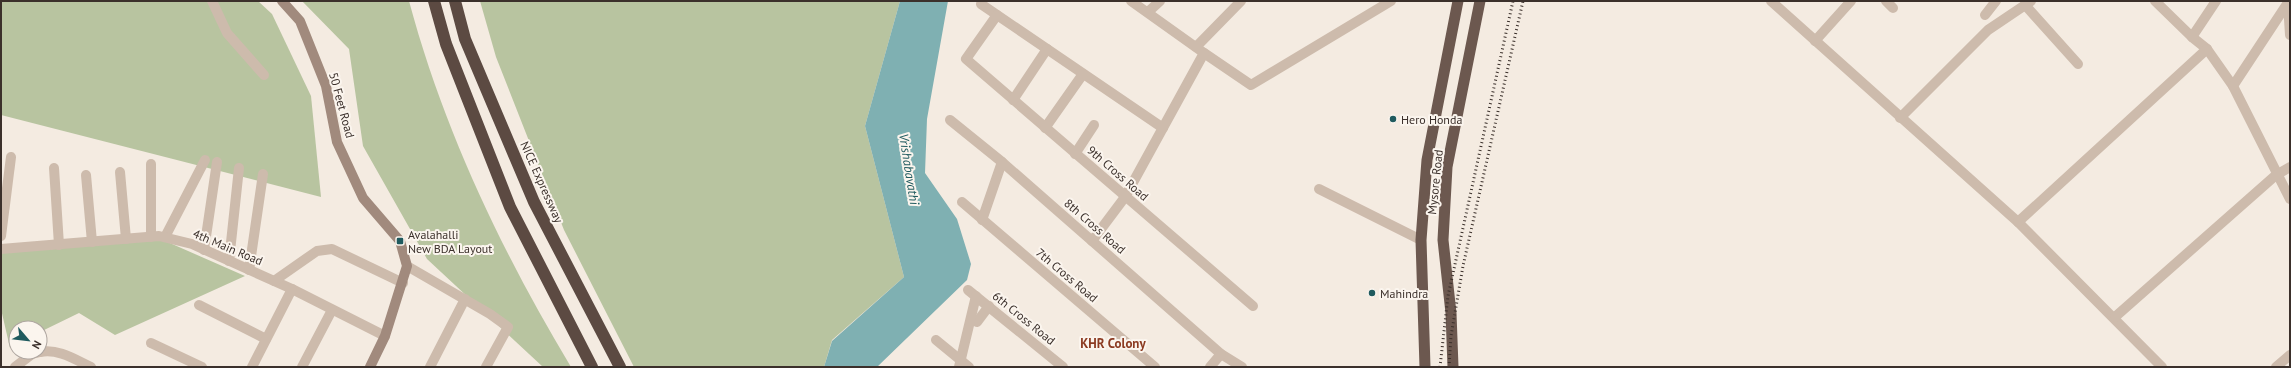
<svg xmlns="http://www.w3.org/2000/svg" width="2291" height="368" font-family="'PT Sans',sans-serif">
<rect width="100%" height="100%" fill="#f4ebe1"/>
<!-- green -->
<g fill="#b8c4a0">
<polygon points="1,1 258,1 272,14 311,96 321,197 1,115"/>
<path d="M302,1h107c35,130 93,251 162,366h-28l-116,-108 -64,-113 -14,-97z"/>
<polygon points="480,1 900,1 865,126 904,277 832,340 824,367 634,367 564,230 496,57"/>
<polygon points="163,240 245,276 115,335 79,313 40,332 40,328 16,328 16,345 10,348 1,309 1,252"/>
</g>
<!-- water -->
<polygon fill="#7fb0b2" points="900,1 948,1 927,119 925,173 957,219 971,264 967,280 877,367 824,367 832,341 904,277 865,126"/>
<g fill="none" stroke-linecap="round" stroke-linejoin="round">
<!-- minor -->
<g stroke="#cdbbac" stroke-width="10">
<polyline points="212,1 227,33 264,75"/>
<polyline points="1771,1 2018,222 2162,367"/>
<polyline points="1886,1 1893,8"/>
<polyline points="2155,1 2192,37 2207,49 2233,86 2290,199"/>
<polyline points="2288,3 2290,35"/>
<polyline points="981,4 1163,128"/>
<polyline points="2025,5 2078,64"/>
<polyline points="1148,12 1160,1"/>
<polyline points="997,15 966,59 1253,306"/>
<polyline points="1985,15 1996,1"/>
<polyline points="2192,37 2216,1"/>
<polyline points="1815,41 1851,1"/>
<polyline points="1196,47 1241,1"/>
<polyline points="1204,53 1251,85 1391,1"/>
<polyline points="2233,86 2289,1"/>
<polyline points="1013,100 1047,49"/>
<polyline points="1900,118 1988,30 2031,1"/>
<polyline points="950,120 1002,162 1221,354 1242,367"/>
<polyline points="1045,128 1083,74"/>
<polyline points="1075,154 1094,125"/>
<polyline points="54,168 59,245"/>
<polyline points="120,172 126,239"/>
<polyline points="86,175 92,242"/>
<polyline points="1319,189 1421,240"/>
<polyline points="962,202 1155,367"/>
<polyline points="982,220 1002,162"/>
<polyline points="2018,222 2207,49"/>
<polyline points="1,236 11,157"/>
<polyline points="151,237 151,164"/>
<polyline points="165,237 205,160"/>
<polyline points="1092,241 1125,197 1204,53 1131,1"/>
<polyline points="1,249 159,236 192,244 292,289 385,336"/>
<polyline points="204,250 217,162"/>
<polyline points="229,261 239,168"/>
<polyline points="407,266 490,314 508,327 486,367"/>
<polyline points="249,270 263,174"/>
<polyline points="274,281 317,251 332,249 403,283"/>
<polyline points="968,290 1063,367"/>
<polyline points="199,305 266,339"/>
<polyline points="2115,317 2276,175 2290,167"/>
<polyline points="977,322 989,306"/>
<polyline points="936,340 969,367"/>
<polyline points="151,343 202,367"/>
<path d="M40,352c18,-4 36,8 51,15"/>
<polyline points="15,367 32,354 40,352"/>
<polyline points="252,367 292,289"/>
<polyline points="302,367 332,310"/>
<polyline points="430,367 465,299"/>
<polyline points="959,367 976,296"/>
<polyline points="1210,367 1221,354"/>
<polyline points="2276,367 2290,355"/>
</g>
<!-- secondary -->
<polyline stroke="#a18a7d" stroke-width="10" points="282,1 300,21 326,86 337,142 363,198 400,241 407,266 385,336 370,367"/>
<!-- trunk -->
<g stroke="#6c584f" stroke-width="11">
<polyline points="1425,367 1421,240 1427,160 1458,1"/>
<polyline points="1453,367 1451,313 1443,240 1447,167 1480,1"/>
</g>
<!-- motorway -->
<g stroke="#5c4a42" stroke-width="12">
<polyline points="434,1 446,44 510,207 592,367"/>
<polyline points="455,1 465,39 534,202 620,367"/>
</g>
<!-- rail -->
<g stroke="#3b302b" stroke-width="3" stroke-dasharray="1 3" stroke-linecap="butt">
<polyline points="1440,367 1448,296 1513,1"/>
<polyline points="1449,367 1451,336 1463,266 1523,1"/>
</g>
</g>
<!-- markers -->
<g fill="#1f5a5e" stroke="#fbf5ee" stroke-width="1.5">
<circle cx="1393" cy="119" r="4"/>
<rect x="396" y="237" width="8" height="8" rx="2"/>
<circle cx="1372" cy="293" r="4"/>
</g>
<g text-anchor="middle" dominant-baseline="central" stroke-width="4" stroke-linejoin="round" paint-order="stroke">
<!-- street labels -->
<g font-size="12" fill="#3b302b" stroke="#fbf5ee">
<text transform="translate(342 105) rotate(75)">50 Feet Road</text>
<text transform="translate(1118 173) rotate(41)">9th Cross Road</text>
<text transform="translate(542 182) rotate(66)">NICE Expressway</text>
<text transform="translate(1435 182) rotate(-84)">Mysore Road</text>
<text transform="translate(1095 226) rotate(41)">8th Cross Road</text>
<text transform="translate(228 247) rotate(23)">4th Main Road</text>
<text transform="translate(1067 275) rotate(40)">7th Cross Road</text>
<text transform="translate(1024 318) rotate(39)">6th Cross Road</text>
</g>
<!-- poi labels -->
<g font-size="12" fill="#3b302b" stroke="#fbf5ee" text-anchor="start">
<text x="1401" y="119">Hero Honda</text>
<text x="408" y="234">Avalahalli<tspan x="408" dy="14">New BDA Layout</tspan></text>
<text x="1380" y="293">Mahindra</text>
</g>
<!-- water labels -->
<g font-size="13" font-style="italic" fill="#1f5a5e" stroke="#fbf5ee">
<text transform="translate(909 169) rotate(81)">Vrishabavathi</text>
</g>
<!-- neighbourhood labels -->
<g font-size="13" font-weight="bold" fill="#8c3b22" stroke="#fbf5ee">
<text x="1113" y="343">KHR Colony</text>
</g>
</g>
<!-- border -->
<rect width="2291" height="368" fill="none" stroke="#3b302b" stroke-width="4"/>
<!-- north arrow -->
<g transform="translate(28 340) rotate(118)"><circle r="19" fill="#fbf5ee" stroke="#aea6a0"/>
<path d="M0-3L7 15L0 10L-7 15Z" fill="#1f5a5e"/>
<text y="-6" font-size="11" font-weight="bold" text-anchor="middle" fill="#3b302b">N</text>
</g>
</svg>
